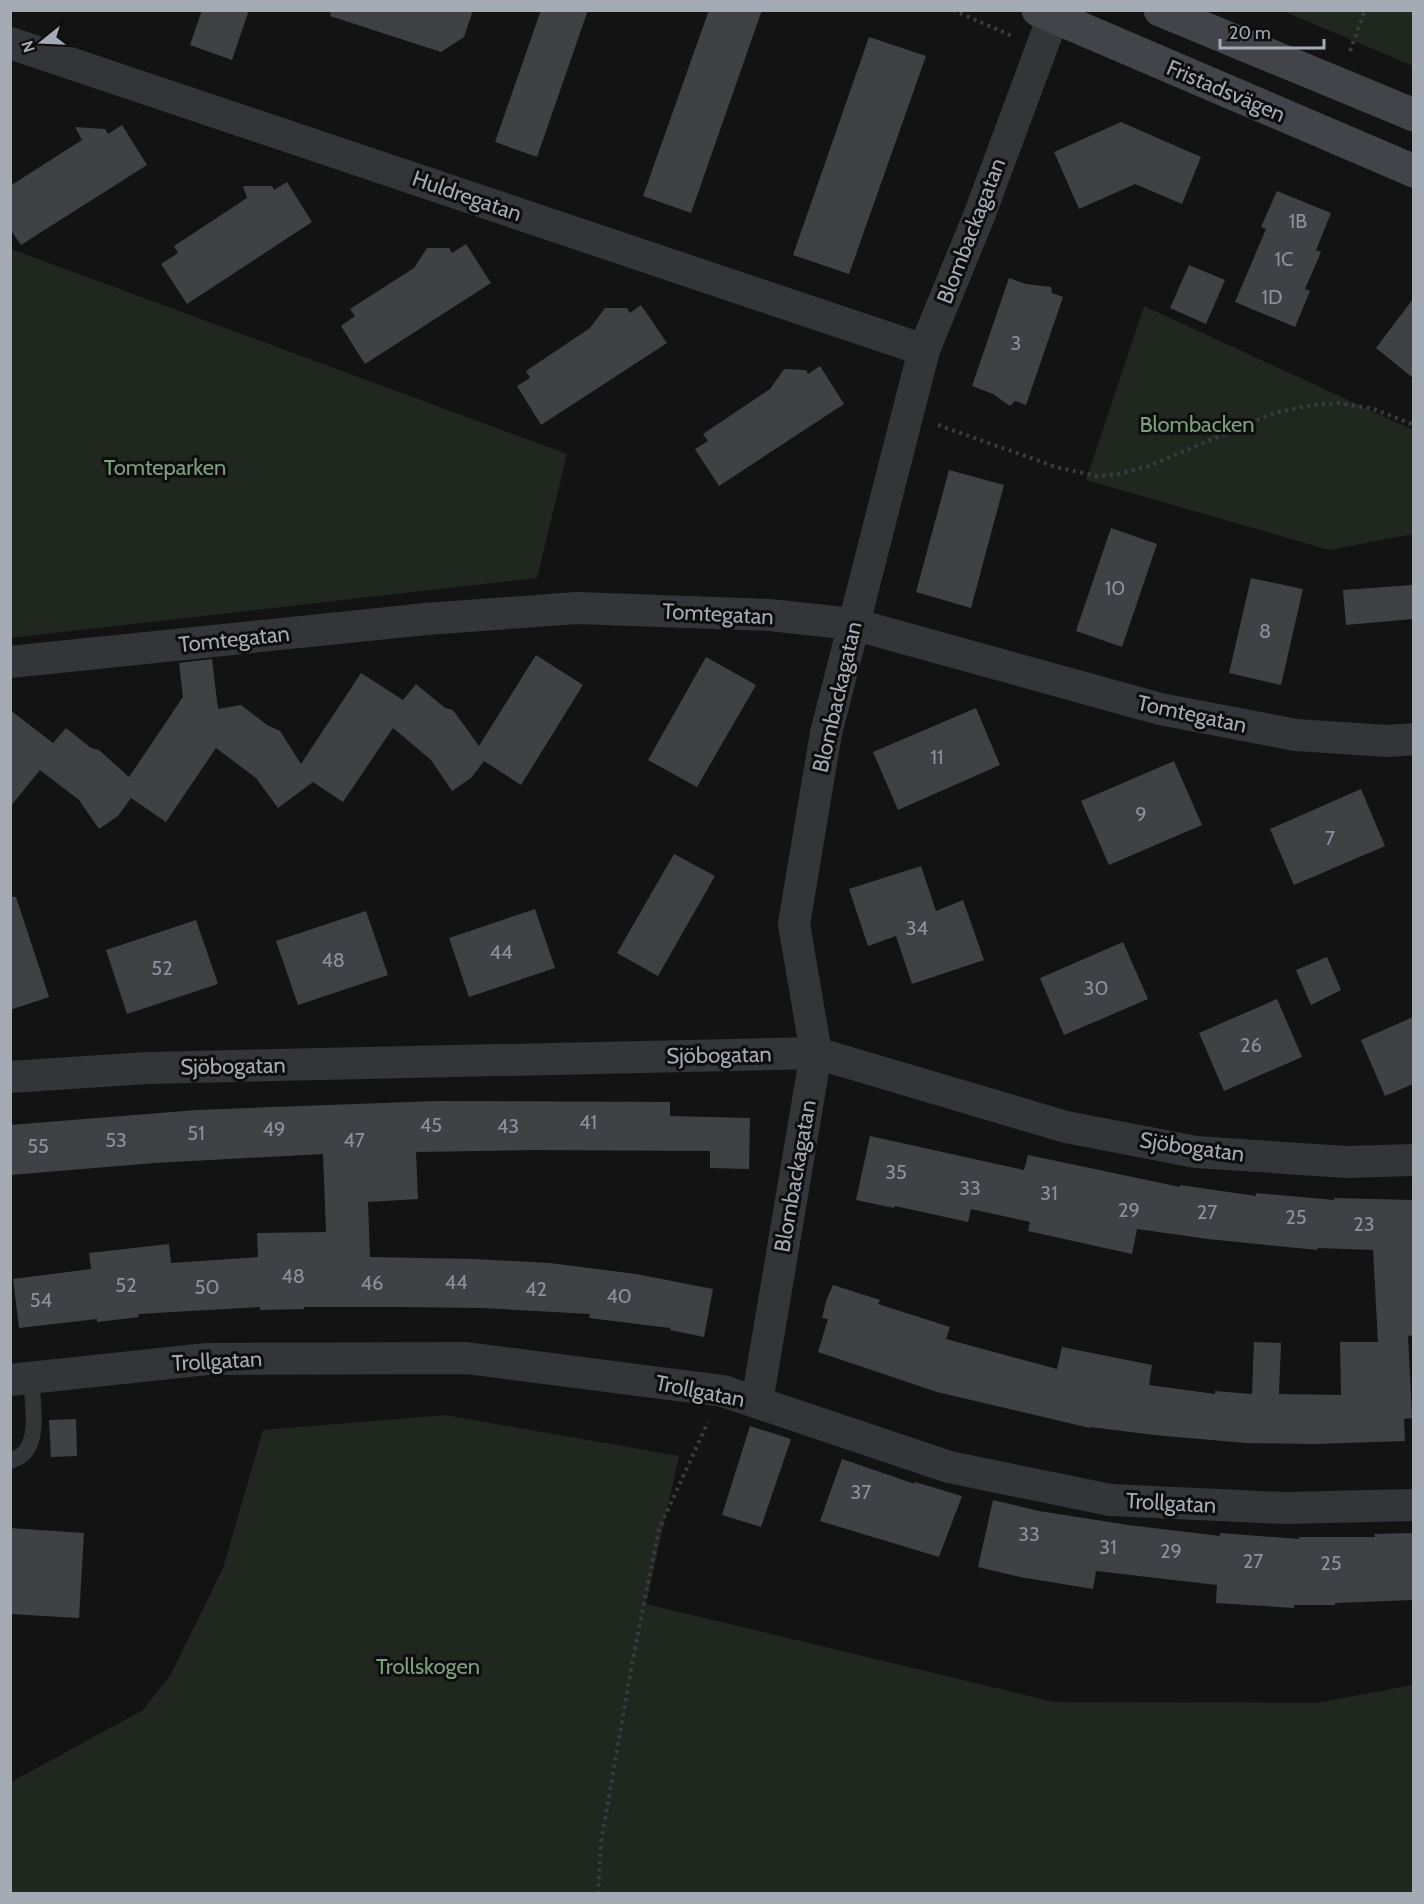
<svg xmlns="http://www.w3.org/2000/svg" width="1424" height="1904" font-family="Cabin,sans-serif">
<rect width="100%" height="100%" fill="#131314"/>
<!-- green -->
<g fill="#1f271f">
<polygon points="1283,11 1413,11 1413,66"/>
<polygon points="11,249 567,454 537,578 11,638"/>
<polygon points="1144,306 1413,430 1413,534 1329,550 1086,480"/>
<polygon points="445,1415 679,1456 646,1604 1054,1702 1316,1703 1413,1685 1413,1893 11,1893 11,1782 143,1710 171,1674 223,1568 263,1430"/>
</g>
<!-- building -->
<g fill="#3f4144">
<polygon points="202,10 249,10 232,60 190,45"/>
<polygon points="331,10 473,10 464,37 441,52 330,16"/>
<polygon points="541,10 588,10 537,157 495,142"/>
<polygon points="709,10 762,10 691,213 643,196"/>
<polygon points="869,37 926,56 849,274 793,255"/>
<polygon points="1121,122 1201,157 1182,204 1135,184 1079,209 1054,152"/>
<polygon points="122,125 147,165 21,245 10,229 10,186 82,140 75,127 105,129 108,134"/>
<polygon points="287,182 312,222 187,304 161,264 178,253 174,246 247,198 243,186 272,186 274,190"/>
<polygon points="1277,191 1331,213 1316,250 1321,252 1305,289 1310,291 1295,327 1235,302 1266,229 1261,227"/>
<polygon points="466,244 491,283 365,364 341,326 355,316 350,309 414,268 427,248 449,248 452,253"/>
<polygon points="1189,265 1225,280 1206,324 1170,308"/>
<polygon points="1009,278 1026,284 1051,287 1052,293 1063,297 1026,405 1015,401 1010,406 993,394 972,386"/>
<polygon points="1413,299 1413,378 1376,348"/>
<polygon points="641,305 667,343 541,425 517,386 530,378 526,371 590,328 605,308 627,308 630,313"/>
<polygon points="820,366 844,404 719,486 695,449 708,441 703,434 770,389 784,369 806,370 808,374"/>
<polygon points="949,470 1004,485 971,608 916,592"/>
<polygon points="1111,528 1157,544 1122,647 1076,631"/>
<polygon points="1251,578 1303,589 1281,685 1229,673"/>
<polygon points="1413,585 1413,619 1346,625 1343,590"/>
<polygon points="536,655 583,685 521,785 484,761 471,778 452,791 431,760 393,728 343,802 313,782 278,808 256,778 216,748 166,822 131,798 118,816 99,829 79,800 40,770 10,807 10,710 53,743 66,728 91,748 99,750 129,777 183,697 179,663 212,659 218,709 241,705 267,725 280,731 301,764 361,673 403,700 416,684 445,708 453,710 479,746"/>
<polygon points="706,657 756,685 697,787 648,760"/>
<polygon points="976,708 1000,765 898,810 873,752"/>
<polygon points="1174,761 1202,825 1109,865 1081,801"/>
<polygon points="1361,789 1385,846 1294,885 1270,829"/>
<polygon points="674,854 715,876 658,976 617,953"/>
<polygon points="921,866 936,911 963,900 984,960 912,984 896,936 868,946 849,889"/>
<polygon points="10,897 16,897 49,997 10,1010"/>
<polygon points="535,909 555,968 469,997 449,938"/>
<polygon points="366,911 388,975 298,1005 276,941"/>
<polygon points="196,920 218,984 127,1014 106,950"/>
<polygon points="1123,942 1148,999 1064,1035 1040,978"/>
<polygon points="1327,957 1341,990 1311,1005 1296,970"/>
<polygon points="1277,999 1302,1057 1224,1091 1199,1033"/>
<polygon points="1413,1017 1413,1084 1385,1096 1361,1040"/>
<polygon points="437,1101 670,1102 670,1116 750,1118 749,1169 710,1168 710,1151 533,1150 416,1152 418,1199 368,1202 370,1257 474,1259 550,1263 636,1274 713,1289 704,1337 670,1330 670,1328 589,1318 590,1314 481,1308 401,1307 304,1307 304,1309 260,1310 260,1307 138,1314 139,1317 97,1322 97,1319 19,1328 13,1279 91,1269 89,1253 169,1244 171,1263 258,1257 257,1233 326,1232 323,1154 155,1163 10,1175 10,1125 197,1110"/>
<polygon points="870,1136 1024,1170 1028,1155 1180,1187 1180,1185 1256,1196 1256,1193 1334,1200 1334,1198 1413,1200 1413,1335 1408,1336 1412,1418 1404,1419 1405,1441 1314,1444 1246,1443 1154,1435 1090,1427 1090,1428 937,1392 818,1352 828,1319 822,1318 826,1301 833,1285 880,1300 878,1304 950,1327 946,1339 1057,1369 1062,1347 1152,1365 1149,1385 1215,1394 1215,1391 1252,1394 1254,1342 1281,1343 1279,1394 1341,1395 1340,1342 1378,1342 1373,1250 1318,1248 1317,1250 1208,1239 1137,1229 1132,1254 1028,1231 1030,1222 971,1209 968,1222 895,1206 894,1208 856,1200"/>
<polygon points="76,1419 77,1456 51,1457 49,1420"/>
<polygon points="750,1426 791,1439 761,1527 722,1515"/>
<polygon points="842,1459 915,1484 915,1482 962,1496 939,1557 820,1521"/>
<polygon points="993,1500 1039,1511 1128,1525 1220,1536 1220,1533 1299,1539 1299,1537 1375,1537 1374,1534 1413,1533 1413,1600 1335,1603 1335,1605 1294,1605 1294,1608 1216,1603 1217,1585 1096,1571 1093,1589 1020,1577 978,1567"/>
<polygon points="10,1528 84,1533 79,1618 10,1614"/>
</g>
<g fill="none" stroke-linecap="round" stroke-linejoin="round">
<!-- path -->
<g stroke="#3a3c40" stroke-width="4" stroke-dasharray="3 4.5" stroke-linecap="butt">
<polyline points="953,10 1012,36"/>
<polyline points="1350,51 1365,10"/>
<polyline points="938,425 1056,467 1097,476 1119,474 1149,466 1274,413 1312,405 1338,403 1374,409 1414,425"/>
<polyline points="598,1894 601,1842 634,1653 659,1529 708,1422"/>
</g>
<!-- lane -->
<path stroke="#343539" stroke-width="16" d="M10,1461c4,-2 10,-4 13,-7 17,-15 9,-55 8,-76"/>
<!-- street -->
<g stroke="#343539" stroke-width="32">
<polyline points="10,43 924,350"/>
<polyline points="10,662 426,619 577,608 769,615 853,624 1160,709 1296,735 1388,741 1414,739"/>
<polyline points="10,1077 147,1068 816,1053 1066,1127 1196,1152 1346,1162 1414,1160"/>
<polyline points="10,1380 207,1359 466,1358 723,1391 949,1467 1110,1500 1284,1508 1414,1505"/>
<polyline points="757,1402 816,1053 794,924 826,733 924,350 979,216 1053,17"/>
</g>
<!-- secondary -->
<g stroke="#424449" stroke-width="33">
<polyline points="1038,10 1414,171"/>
<polyline points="1160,10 1414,115"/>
</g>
</g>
<g text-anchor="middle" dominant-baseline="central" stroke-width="6" stroke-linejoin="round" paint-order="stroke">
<!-- number labels -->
<g font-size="20" fill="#8b9099">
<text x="1298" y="221">1B</text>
<text x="1284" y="259">1C</text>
<text x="1272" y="297">1D</text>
<text x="1016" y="343">3</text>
<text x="1115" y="588">10</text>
<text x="1265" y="631">8</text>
<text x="937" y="757">11</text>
<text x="1141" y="814">9</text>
<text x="1330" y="838">7</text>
<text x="917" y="928">34</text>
<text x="501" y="952">44</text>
<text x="333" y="960">48</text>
<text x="162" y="968">52</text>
<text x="1096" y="988">30</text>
<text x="1251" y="1045">26</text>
<text x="588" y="1122">41</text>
<text x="431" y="1125">45</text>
<text x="508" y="1126">43</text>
<text x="274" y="1129">49</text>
<text x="196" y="1133">51</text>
<text x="116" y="1140">53</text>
<text x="354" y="1140">47</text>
<text x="38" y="1146">55</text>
<text x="896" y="1172">35</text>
<text x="970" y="1188">33</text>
<text x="1049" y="1193">31</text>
<text x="1129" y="1210">29</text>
<text x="1207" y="1212">27</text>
<text x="1296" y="1217">25</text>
<text x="1364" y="1224">23</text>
<text x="293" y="1276">48</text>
<text x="456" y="1282">44</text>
<text x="372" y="1283">46</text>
<text x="126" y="1285">52</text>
<text x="207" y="1287">50</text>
<text x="536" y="1289">42</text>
<text x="619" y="1296">40</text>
<text x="41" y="1300">54</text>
<text x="861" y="1492">37</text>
<text x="1029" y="1534">33</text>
<text x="1108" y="1547">31</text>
<text x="1171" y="1551">29</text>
<text x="1253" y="1561">27</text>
<text x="1331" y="1563">25</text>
</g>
<!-- street labels -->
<g font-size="22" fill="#a4abb5" stroke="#0e0e0f">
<text transform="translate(1226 91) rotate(23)">Fristadsvägen</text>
<text transform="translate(467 196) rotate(19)">Huldregatan</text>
<text transform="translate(971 231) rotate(-69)">Blombackagatan</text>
<text transform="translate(718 614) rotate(3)">Tomtegatan</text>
<text transform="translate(234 639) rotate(-6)">Tomtegatan</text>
<text transform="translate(837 697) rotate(-77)">Blombackagatan</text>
<text transform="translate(1192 714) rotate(12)">Tomtegatan</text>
<text transform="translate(719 1055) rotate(-1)">Sjöbogatan</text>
<text transform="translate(233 1066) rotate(-1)">Sjöbogatan</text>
<text transform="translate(1192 1147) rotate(8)">Sjöbogatan</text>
<text transform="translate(795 1176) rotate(-80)">Blombackagatan</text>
<text transform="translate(217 1361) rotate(-3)">Trollgatan</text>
<text transform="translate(700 1391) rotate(11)">Trollgatan</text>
<text transform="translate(1171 1503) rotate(3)">Trollgatan</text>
</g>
<!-- park labels -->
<g font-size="22" fill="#7ca07b" stroke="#0e0e0f">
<text x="1197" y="424">Blombacken</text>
<text x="165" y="467">Tomteparken</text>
<text x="428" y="1666">Trollskogen</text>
</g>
</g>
<!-- border -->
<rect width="1424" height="1904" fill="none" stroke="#a4abb5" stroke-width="24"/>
<!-- north arrow -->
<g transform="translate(42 42) rotate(252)" stroke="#0e0e0f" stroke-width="4.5" paint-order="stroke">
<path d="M0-4.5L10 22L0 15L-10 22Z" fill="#a4abb5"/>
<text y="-9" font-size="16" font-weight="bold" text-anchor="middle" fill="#a4abb5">N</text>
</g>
<!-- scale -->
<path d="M1220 39v9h104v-9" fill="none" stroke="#a4abb5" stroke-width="3"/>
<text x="1229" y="39" font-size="18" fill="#a4abb5" stroke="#0e0e0f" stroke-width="4.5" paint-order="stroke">20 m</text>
</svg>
